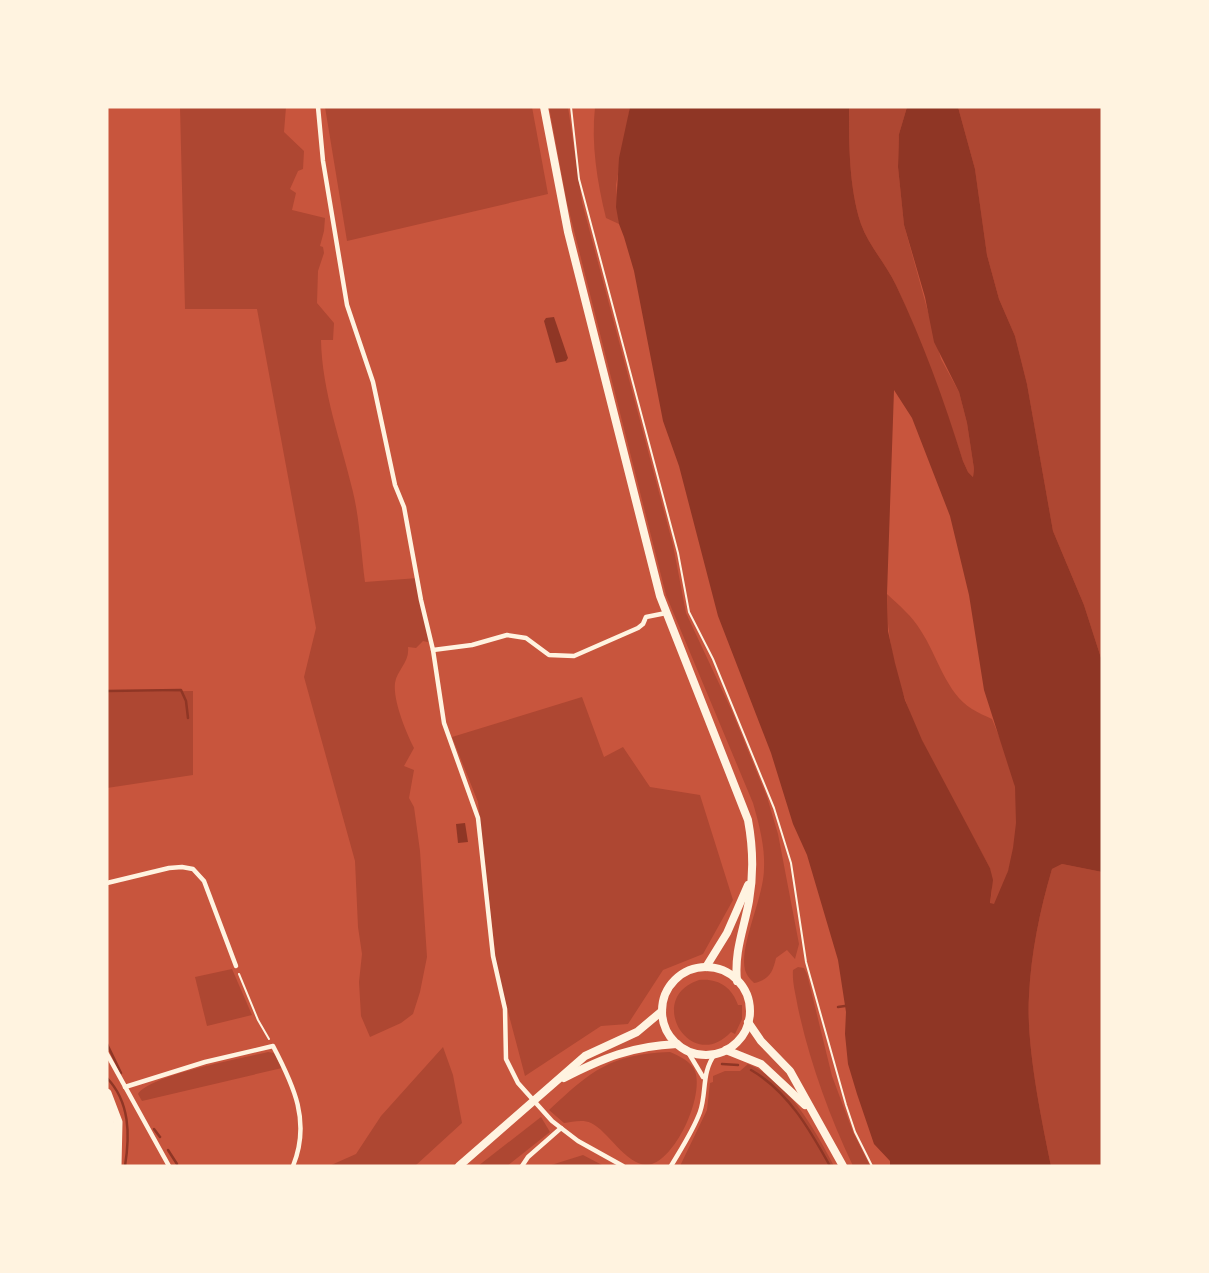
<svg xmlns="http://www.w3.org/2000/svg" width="1209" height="1273" font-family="Signika,sans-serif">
<rect width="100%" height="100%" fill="#c8553d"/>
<!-- green -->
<g fill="#ae4732">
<path d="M180,107h106l-2,25 20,19 -1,18 -5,2 -8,18 6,4 -4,17 33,8 -1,13 -4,15 3,1 1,6 -6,18 -1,32 17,20 -1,17h-12c1,52 20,101 32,152 7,29 8,61 12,90l53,-4 14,65 -9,-2 -7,7 -8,-1c2,15 -11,23 -13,36 -2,18 11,49 19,65l-10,18 10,4 -5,28 5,9 6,44 7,106 -7,35 -7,22 -12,9 -31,14 -9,-21 -2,-34 3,-28 -4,-27 -3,-66 -51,-184 12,-49 -59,-319h-72z"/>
<polygon points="325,107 532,107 548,194 347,241"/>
<path d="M549,107h19l14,95 91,343 13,68 45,96 36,88 11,37 21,110 -4,15 -8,-9 -11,8c-3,14 -7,22 -22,25 -4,-4 -7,-7 -9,-13 -6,-25 19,-72 19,-102 1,-22 -5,-44 -11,-65l-87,-208 -99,-392z"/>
<path d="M595,107h35l-14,78 3,39 -13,-6c-9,-37 -15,-74 -11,-111z"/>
<path d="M849,107h58l-8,27 -1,33 6,58 37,134 18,33 8,31 7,46 -1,8 -5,-5 -5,-11c-20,-61 -41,-119 -67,-176 -10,-21 -27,-39 -35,-61 -12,-37 -12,-79 -12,-117z"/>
<polygon points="958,107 1102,107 1102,661 1084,605 1053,531 1027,384 1015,336 999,299 987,255 975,169"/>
<path d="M887,594c13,12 25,22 34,37 16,24 25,62 51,78 6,4 14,7 20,10 8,21 20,44 23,68 6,38 -2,84 -21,118l-4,-1 2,-15 -2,-21c-40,-75 -91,-151 -101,-236 -2,-12 -1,-25 -2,-38z"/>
<polygon points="193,691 193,775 107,788 107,692"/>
<polygon points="582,697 604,757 623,747 650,787 700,795 733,900 703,954 663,970 628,1024 601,1026 525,1076 497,970 478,802 452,737"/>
<path d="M1062,864l40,8v294h-51c-10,-49 -25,-121 -22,-170 2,-43 11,-86 23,-127z"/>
<path d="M798,967l6,1 3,6 25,102 21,56 17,34h-17c-24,-51 -43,-103 -55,-158 -2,-13 -6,-25 -5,-38z"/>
<polygon points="232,969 252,1015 207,1026 195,977"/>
<path d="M699,980c19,-2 33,7 39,25h4v14l-7,15 -4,-2c-40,43 -87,-34 -32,-52z"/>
<polygon points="443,1047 453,1075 462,1123 415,1166 329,1166 356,1154 381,1116"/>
<path d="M268,1052l6,1 8,15 -140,33 -4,-7c11,-19 105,-36 130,-42z"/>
<path d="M670,1052c9,4 21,9 25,19 9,25 -18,85 -43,93 -23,7 -43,-33 -61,-41 -8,-4 -19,-1 -27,0l-15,-13c42,-39 61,-56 121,-58z"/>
<path d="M748,1064c40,17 67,66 86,102h-154l27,-56 3,-27 3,-1v-6l12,-5h15z"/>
<polygon points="541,1117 550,1132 507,1166 478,1166"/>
<polygon points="583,1155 604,1166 548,1166"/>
</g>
<!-- water -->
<g fill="#8f3625" fill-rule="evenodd">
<path d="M630,107h219c0,38 0,80 12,117 8,22 25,40 35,61 27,57 48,115 67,176l5,11 5,5 1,-8 -7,-46 -8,-31 -25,-50 -9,-45 -21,-72 -6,-58 1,-33 8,-27h51l17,62 12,86 12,44 16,37 12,48 26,147 31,74 18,56v211l-40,-8 -10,5c-12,41 -21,84 -23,127 -3,49 12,121 22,170h-161v-5l-16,-17 -17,-50 -9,-30 -3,-30 1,-22 -8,-52 -31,-105 -14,-31 -22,-71 -53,-137 -39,-150 -16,-45 -29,-150 -10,-34 -5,-13 -3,-17 3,-49zM894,390l18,28 38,98 19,79 15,95 31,97 1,36 -3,25 -5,23 -14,33 -4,-1 3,-23 -3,-12 -68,-128 -17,-40 -10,-37 -7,-32 -1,-37z"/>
<polygon points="554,317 568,358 566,361 556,363 544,321 546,318"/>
<polygon points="465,823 468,842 458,843 456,824"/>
</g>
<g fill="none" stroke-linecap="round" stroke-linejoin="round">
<!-- stream -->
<g stroke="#8f3625" stroke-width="2.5">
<polyline points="107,691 181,690 186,701 188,718"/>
<polyline points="838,1007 845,1006"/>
<polyline points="107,1044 121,1073"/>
<polyline points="722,1064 738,1065"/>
<path d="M751,1070c37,21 59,60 79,96"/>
<path d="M107,1078c23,24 23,57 18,88"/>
<polyline points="154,1129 160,1137"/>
<polyline points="168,1150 177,1164"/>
</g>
<!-- path -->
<g stroke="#fff3e0" stroke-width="2">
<polyline points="571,107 579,179 678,553 689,612 713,659 774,808 791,863 806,962 846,1105 855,1132 872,1166"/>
<polyline points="239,974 258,1020 269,1039"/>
</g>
<!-- minor -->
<g stroke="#fff3e0" stroke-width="4.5">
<polyline points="318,107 323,161 347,305 373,382 395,485 404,507 421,600 433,650 444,723 478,818 493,956 505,1009 506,1059 518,1083 552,1121 561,1128"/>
<polyline points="433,650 472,645 507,635 526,638 549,655 574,656 638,628 643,624 646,617 666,613"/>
<polyline points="107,883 169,868 182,867 193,869 204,881 236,966"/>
<polyline points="688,1052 703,1077"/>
<polyline points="107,1054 169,1166"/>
<path d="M125,1087l80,-25 68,-16c21,40 38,76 20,120"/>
<polyline points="522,1166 528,1157 561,1128 578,1141 623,1166"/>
<path d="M671,1166c10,-17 22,-35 29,-54 7,-20 1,-39 15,-58"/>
</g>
<!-- primary -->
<g stroke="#fff3e0" stroke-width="8">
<path d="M544,107l24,125 92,364 88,224c5,27 6,53 1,81 -5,28 -15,50 -12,80"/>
<polyline points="706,967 727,933 748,885"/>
<circle cx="706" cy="1011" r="44"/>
<polyline points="748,1022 761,1041 790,1071 843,1166"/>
<polyline points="726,1050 761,1064 805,1105"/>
<path d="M564,1078c39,-20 68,-32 113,-34"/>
<polyline points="459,1166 585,1056 637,1032 662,1011"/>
</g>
<!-- motorway -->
<g stroke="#fff3e0" stroke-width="9">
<polyline points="107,1093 118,1122 117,1166"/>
<polyline points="107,1111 112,1135 110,1166"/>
</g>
</g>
<!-- border -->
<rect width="1209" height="1273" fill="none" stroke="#fff3e0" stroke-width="217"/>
</svg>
